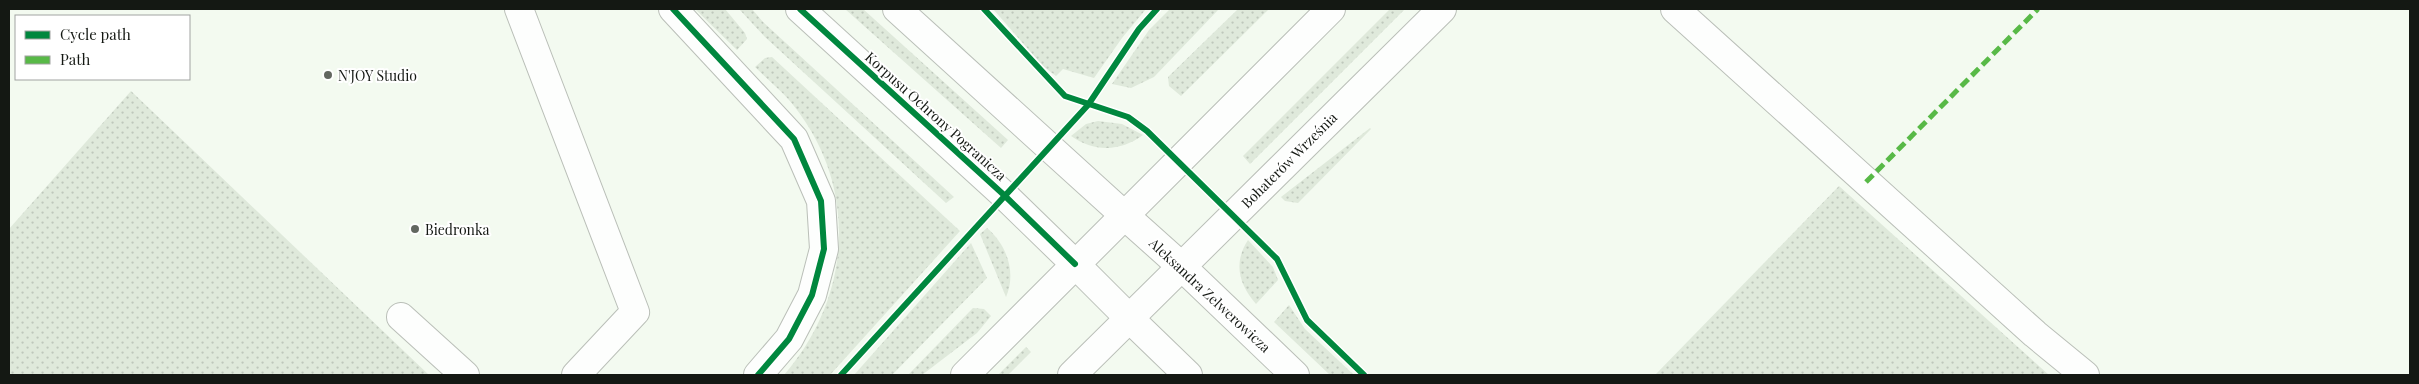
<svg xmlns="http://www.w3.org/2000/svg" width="2419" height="384" font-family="'Playfair Display',serif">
<defs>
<pattern id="grass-dots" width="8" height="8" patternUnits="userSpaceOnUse" patternTransform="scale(1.25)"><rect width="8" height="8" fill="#dfe9db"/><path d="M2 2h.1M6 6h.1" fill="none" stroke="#bec7bb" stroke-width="1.8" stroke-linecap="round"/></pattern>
</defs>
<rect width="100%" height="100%" fill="#f3faf0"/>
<!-- grass -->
<g fill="url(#grass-dots)">
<polygon points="695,9 725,9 745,33 747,39 737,50"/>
<polygon points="739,9 752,9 763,22 954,197 946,203 765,37"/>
<polygon points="845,9 863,9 1008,140 1001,148"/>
<polygon points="993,9 1146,9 1122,38 1094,78 1063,69 1056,76 1043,66"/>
<polygon points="1170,9 1219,9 1154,77 1131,88 1112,84 1149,30"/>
<polygon points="1238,9 1269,9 1181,96 1169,86 1168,77"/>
<polygon points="1390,9 1405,9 1250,164 1243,156"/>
<path d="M772,57l188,174 -130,144h-46c65,-75 75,-179 16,-261 -12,-18 -30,-32 -45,-47l10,-9z"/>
<polygon points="131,91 429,375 9,375 9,229"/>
<path d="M1098,121l24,3 21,11c-23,17 -49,17 -72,1l15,-12z"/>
<polygon points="1370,128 1371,129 1298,203 1285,201 1281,197"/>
<polygon points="1839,186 2049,375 1655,375"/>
<path d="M987,228c19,16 30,44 19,69l-26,-63z"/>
<path d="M1248,240l25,27 5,13 -22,24c-17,-19 -23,-41 -8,-64z"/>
<polygon points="971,243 987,278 892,375 854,375"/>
<polygon points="1289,305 1305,329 1354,375 1330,375 1274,322"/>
<polygon points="973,308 984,309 991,316 977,333 922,375 908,375"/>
<polygon points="1026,347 1031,352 1008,375 998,375"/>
</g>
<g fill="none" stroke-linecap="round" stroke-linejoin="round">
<!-- minor casing -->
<g stroke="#babfb8" stroke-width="30">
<g id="minor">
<polyline points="519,9 635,312 576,375"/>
<polyline points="673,9 794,139 821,201 824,249 812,295 789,339 758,375"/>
<polyline points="800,9 1004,195 1075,264"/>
<polyline points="897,9 1124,215"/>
<polyline points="1675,9 2035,334 2085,375"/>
<polyline points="1181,266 1295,375"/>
<polyline points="401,317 465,375"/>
<polyline points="1129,318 1188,375"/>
</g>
</g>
<!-- major casing -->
<g stroke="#babfb8" stroke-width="30">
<g id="major">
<polyline points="1124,215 1181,266"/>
<polyline points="1075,264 1129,318"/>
<polyline points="965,375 1331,9"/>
<polyline points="1072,375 1442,9"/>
</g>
</g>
<!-- minor -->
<use href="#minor" stroke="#fdfefd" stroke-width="28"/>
<!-- major -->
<use href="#major" stroke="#fdfefd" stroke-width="28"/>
<!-- quiet -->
<polyline stroke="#58b947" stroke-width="5" stroke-dasharray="10 5" stroke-linecap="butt" points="1866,182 2038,9"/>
<!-- cycleway casing -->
<g stroke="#fff" stroke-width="9">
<g id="cycleway">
<polyline points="673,9 794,139 821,201 824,249 812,295 789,339 758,375"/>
<polyline points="800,9 1004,195 1075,264"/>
<polyline points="984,9 1065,96 1128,117 1147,131 1277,259 1307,320 1364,375"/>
<polyline points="841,375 1088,105 1139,29 1157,9"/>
</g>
</g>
<!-- cycleway -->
<use href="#cycleway" stroke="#00873e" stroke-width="6"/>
</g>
<!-- markers -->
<g fill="#626760" stroke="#fff" stroke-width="2">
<circle cx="328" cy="75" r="5"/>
<circle cx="415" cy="229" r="5"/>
</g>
<g text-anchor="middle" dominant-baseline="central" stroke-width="4" stroke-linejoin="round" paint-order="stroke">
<!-- poi labels -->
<g font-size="14" fill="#141813" stroke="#fff" text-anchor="start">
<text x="338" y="75">N'JOY Studio</text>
<text x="425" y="229">Biedronka</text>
</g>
<!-- street labels -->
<g font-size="14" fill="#141813" stroke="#fff">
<text transform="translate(936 116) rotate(42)">Korpusu Ochrony Pogranicza</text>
<text transform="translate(1289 160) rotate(-45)">Bohaterów Września</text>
<text transform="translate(1210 295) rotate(43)">Aleksandra Zelwerowicza</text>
</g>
</g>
<!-- border -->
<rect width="2419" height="384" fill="none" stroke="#141813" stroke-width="20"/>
<!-- legend -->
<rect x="15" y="15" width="175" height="65" fill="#ffffff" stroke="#a1a3a1"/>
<rect x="25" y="31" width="25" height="8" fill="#00873e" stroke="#a1a3a1"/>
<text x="60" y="40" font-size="15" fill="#141813">Cycle path</text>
<rect x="25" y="56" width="25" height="8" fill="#58b947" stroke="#a1a3a1"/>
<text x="60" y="65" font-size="15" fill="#141813">Path</text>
</svg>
